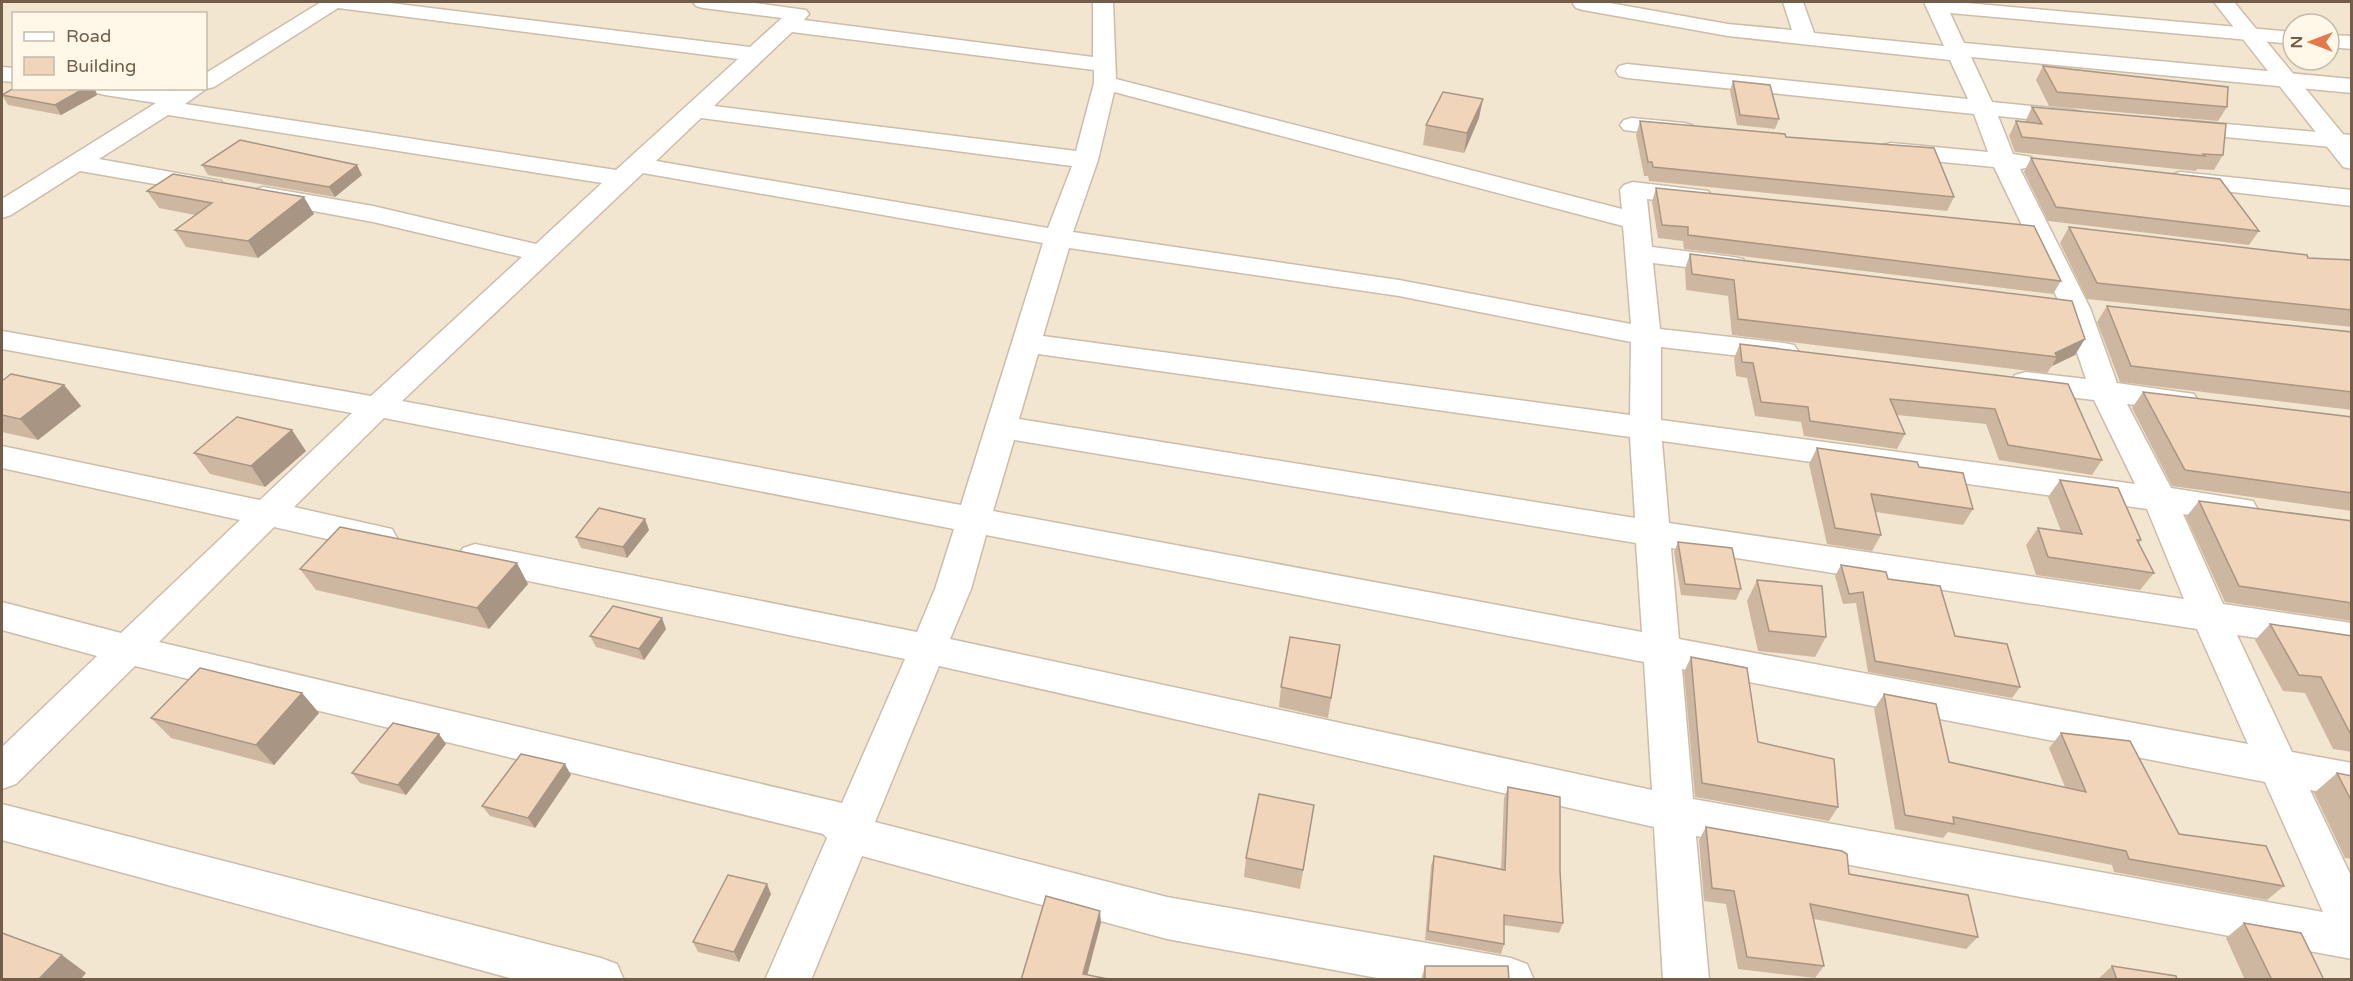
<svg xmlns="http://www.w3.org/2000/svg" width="2353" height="981" font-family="'Varela Round',sans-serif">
<rect width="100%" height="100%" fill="#fbf4e3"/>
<!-- residential -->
<path fill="#f3e6d1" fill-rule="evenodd" d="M2,2h2349v977h-2349zM14,14h192v74h-192zM2293,24h36v36h-36z"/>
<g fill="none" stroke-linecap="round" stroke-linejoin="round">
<!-- street casing -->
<g stroke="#ccbcaa" stroke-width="3">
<g id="street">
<path d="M321,2h61l368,45 32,-29 -79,-10 -7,-2 -3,-4h55l58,8 3,4 -5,6 289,37v-55h20l3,77 506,130 -2,-19 4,-5 9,-3 75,9 4,5 -4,5 -9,3 -52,-5 5,48 81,10 10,2 4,6 -4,6 -10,2 -80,-10 7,66 124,14 10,2 5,7 -5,7 -10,2 -123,-14v73l474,64 -41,-84 -68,-8 -11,-3 -4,-7 4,-7 11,-3 60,7 -24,-71 -68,-141 -103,-10 -9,-2 -3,-5 3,-5 9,-2 97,9 -14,-38 -347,-36 -8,-2 -3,-5 3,-5 8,-2 341,35 -18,-39 -222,-24 -145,-26 -7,-2 -3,-4 1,-2h30l124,22 64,6 -9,-28h20l11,31 130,13 -20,-44h31l338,30v12l-343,-31 14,30 388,36v14l-381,-36 21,45 81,8 8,2 4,5 -4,5 -8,2 -75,-8 15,38 18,3 3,5 -3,5 -11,2 70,139 27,75 77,11 4,7 -4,7 -11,3 -56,-7 44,84 82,13 5,9 -5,9 -12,3 -58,-8 40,90 129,19v29l-115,-17 55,117 60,11v35l-42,-8 42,88v81l-656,-123 13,144h-46l-9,-153 -715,-161 -64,156 292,75 344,61 16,6 7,16h-146l-221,-41 -305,-83 -51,124h-46l62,-142 -4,-4 -688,-168 -119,118 -14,5v-42l95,-91 -95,-26v-28l119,31 119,-113 -238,-52v-22l258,54 92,-87 -350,-64v-18l369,65 151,-139 -149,-35 -119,-22 -4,-5 4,-5 9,-3 110,19 163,38 66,-61 -434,-68 -69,44 122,22 4,5 -4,5 -9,3 -132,-23 -69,44 -9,3v-19l154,-96 -51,-8 -8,-2 -3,-5h60l20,3 4,-3h28v-15zM338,8l400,51 -122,111 -431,-66 21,-15 8,-2zM792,32l302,38v13l-18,68 -362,-45zM1114,92l509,134 8,98 -232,-44 -326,-48 25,-72zM701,118l371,48 -24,62 -392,-67zM643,173l400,70 -82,262 -559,-104zM1069,248l330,48 232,46 -1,73 -587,-79zM1038,354l592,83 5,81 -616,-99zM384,418l570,111 -19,60 -18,43 -442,-88 -12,4 -5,9 5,9 12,4 430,89 -63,144 -683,-161 115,-115 106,24 12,-4 5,-9 -5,-9 -98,-22zM1014,440l622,103 6,89 -649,-121zM1662,441l485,68 37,90 -515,-76zM986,535l658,127 8,128 -702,-151 21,-50zM1671,548l526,81 51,115 -569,-105zM1682,669l583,113 58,130 -630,-113z"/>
<polygon points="2329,35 2352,36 2352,49 2329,47"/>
<polygon points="2,67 14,68 14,82 2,81"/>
<polygon points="1632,118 1684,123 1692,125 1696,130 1692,135 1684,137 1624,130 1620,125 1624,120"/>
<polygon points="2181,120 2352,135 2352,149 2173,132 2169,127 2173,122"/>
<polygon points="2180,172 2352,190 2352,206 2171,185 2167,180 2171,175"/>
<polygon points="2,804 601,958 617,964 624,980 517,980 2,840"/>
</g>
</g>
<!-- secondary casing -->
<g stroke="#cfbda8" stroke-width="3">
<polygon id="secondary" points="2214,2 2234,2 2352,145 2352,169 2343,167"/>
</g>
<!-- street -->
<use href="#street" fill="#fff" fill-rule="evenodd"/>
<!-- secondary -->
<use href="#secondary" fill="#fff" fill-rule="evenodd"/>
</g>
<!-- wall -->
<g fill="#ceb7a1">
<polygon points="2043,66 2227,107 2218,121 2049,106 2036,80"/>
<polygon points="1733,81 1779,119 1775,129 1737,125 1730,91"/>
<polygon points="14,88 94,88 97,95 61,115 8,105 2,95"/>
<polygon points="2032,107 2223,155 2214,170 2197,169 2196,171 2015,152 2009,136 2016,121 2025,122"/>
<polygon points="1479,118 1464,153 1423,145 1426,125"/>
<polygon points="1640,121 1786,137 1954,197 1947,211 1649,181 1648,176 1644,176 1636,135"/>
<polygon points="2031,158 2259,231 2249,245 2048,221 2024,172"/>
<polygon points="202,165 362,175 335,197 208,175"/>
<polygon points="1656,188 2061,281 2053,294 1684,249 1683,241 1658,238 1652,202"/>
<polygon points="147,191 314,214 258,258 186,247 175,230 195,215 159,208"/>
<polygon points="2069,227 2308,258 2352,260 2352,327 2087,299 2060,243"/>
<polygon points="1690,254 2075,355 2052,366 2047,373 1732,335 1728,296 1686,290 1685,269"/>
<polygon points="2107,306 2352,332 2352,410 2120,382 2097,322"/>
<polygon points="1740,344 2068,384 2102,460 2092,475 1999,460 1986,424 1897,415 1905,434 1897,449 1804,436 1801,422 1755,416 1747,378 1736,376 1734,358"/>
<polygon points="2,381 64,385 81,406 38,440 2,432"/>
<polygon points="2143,392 2352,417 2352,511 2172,486 2132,408"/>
<polygon points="1817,448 1919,467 1973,509 1963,525 1876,512 1881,535 1872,551 1827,544 1809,464"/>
<polygon points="306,451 265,487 210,474 194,453"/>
<polygon points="2060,480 2141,540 2139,543 2154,573 2140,590 2036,575 2026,545 2038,528 2061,531 2048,497"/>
<polygon points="2199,501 2352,521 2352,621 2225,602 2186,517"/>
<polygon points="649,530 627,558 581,548 576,537"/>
<polygon points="1678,542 1741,589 1736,600 1681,595 1674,552"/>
<polygon points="1841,565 1888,579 1955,636 2020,687 2012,698 1868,672 1856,603 1843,604 1835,576"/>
<polygon points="300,569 528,584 489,629 316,590"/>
<polygon points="1757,580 1826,637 1815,657 1758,651 1747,601"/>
<polygon points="2270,624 2352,636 2352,752 2333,749 2305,693 2283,691 2255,640"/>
<polygon points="666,629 644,660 596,647 590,636"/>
<polygon points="1340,645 1328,718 1279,707 1281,687"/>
<polygon points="1691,657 1758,742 1838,807 1829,821 1695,797 1684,672"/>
<polygon points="302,693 319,713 274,765 171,738 151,718"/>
<polygon points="1884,694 1949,762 2065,787 2049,748 2061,733 2179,834 2284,886 2267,900 2114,872 2112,865 1948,832 1943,838 1895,829 1874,709"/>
<polygon points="446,744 406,795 360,783 352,773"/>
<polygon points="2337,773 2352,776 2352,859 2345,858 2314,793"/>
<polygon points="571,775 535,828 490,816 482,806"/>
<polygon points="1508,787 1560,871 1563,923 1559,933 1504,925 1504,944 1501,954 1425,940 1431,866 1434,856 1501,870 1504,798"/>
<polygon points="1311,825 1300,889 1244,877 1246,858"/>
<polygon points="1706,827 1849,874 1978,937 1966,949 1814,919 1824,966 1815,978 1738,969 1726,904 1704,901 1699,840"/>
<polygon points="771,894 739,962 698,952 693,942"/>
<polygon points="2244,923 2324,980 2245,980 2226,938"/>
<polygon points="1425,966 1425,980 1421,980"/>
<polygon points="2112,966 2177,980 2097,980"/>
</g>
<!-- shaded-wall -->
<g fill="#a89583">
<polygon points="85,88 94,88 97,95 61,115 55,105"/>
<polygon points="1483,99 1479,118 1464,153 1467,133"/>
<polygon points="357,165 362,175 335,197 329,187"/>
<polygon points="304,197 314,214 258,258 248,241"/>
<polygon points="2085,339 2075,355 2052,366 2057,357 2055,353"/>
<polygon points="64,385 81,406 38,440 20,419"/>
<polygon points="292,430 306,451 265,487 251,466"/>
<polygon points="645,519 649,530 627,558 623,547"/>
<polygon points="517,563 528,584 489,629 477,608"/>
<polygon points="662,618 666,629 644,660 639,649"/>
<polygon points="302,693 319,713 274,765 256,745"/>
<polygon points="439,734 446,744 406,795 398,785"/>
<polygon points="565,764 571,775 535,828 528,818"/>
<polygon points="767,884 771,894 739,962 734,952"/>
<polygon points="1100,911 1101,923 1086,980 1083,974"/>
<polygon points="62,955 86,973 80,980 38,980"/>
</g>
<!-- building -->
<g fill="#f0d5bb" stroke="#a89583" stroke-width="1.5">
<polygon points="2043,66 2228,87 2227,107 2057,92"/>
<polygon points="1733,81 1770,85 1779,119 1740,115"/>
<polygon points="14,88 85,88 55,105 2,95"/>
<polygon points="1443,92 1483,99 1467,133 1426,125"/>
<polygon points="2032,107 2226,124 2223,155 2203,154 2205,156 2022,137 2016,121 2042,124"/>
<polygon points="1640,121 1785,134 1786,137 1934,148 1954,197 1653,167 1652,162 1648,162"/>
<polygon points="240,140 357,165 329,187 202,165"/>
<polygon points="2031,158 2220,179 2259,231 2056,207"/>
<polygon points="173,174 304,197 248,241 175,230 212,203 147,191"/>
<polygon points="1656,188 2034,226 2061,281 1688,235 1688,227 1662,225"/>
<polygon points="2069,227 2307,255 2308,258 2352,260 2352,310 2097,283"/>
<polygon points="1690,254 2072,301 2085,339 2055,353 2057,357 1738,319 1734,280 1692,274"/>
<polygon points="2107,306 2352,332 2352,392 2131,366"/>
<polygon points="1740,344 2068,384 2102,460 2008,445 1995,409 1890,399 1905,434 1810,421 1808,407 1761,402 1753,363 1742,362"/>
<polygon points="11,374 64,385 20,419 2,415 2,381"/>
<polygon points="2143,392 2352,417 2352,493 2185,470"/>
<polygon points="237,417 292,430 251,466 194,453"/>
<polygon points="1817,448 1917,462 1919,467 1963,473 1973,509 1871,494 1881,535 1835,528"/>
<polygon points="2060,480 2118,488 2141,540 2137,540 2154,573 2048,557 2038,528 2082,534"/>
<polygon points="2199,501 2352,521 2352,603 2239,586"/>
<polygon points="599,508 645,519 623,547 576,537"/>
<polygon points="340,527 517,563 477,608 300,569"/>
<polygon points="1678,542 1732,548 1741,589 1685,584"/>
<polygon points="1841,565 1886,572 1888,579 1940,586 1955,636 2007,644 2020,687 1875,661 1863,592 1849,594"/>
<polygon points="1757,580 1822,586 1826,637 1769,631"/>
<polygon points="613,606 662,618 639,649 590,636"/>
<polygon points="2270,624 2352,636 2352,734 2350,733 2321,677 2299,675"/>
<polygon points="1290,637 1340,645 1331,698 1281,687"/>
<polygon points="1691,657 1747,668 1758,742 1834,759 1838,807 1702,783"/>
<polygon points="200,668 302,693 256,745 151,718"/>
<polygon points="1884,694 1936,704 1949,762 2086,792 2061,733 2130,741 2179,834 2266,846 2284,886 2129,859 2126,851 1953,817 1954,824 1905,815"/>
<polygon points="393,723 439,734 398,785 352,773"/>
<polygon points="521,754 565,764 528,818 482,806"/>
<polygon points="2337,773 2352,776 2352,802"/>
<polygon points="1508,787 1560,797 1560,871 1563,923 1504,915 1504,944 1428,931 1434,856 1505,870"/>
<polygon points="1259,794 1314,805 1303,870 1246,858"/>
<polygon points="1706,827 1842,851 1847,854 1849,874 1968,895 1978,937 1810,904 1824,966 1747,957 1734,891 1712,888"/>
<polygon points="728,875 767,884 734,952 693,942"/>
<polygon points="1046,896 1100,911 1083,974 1113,980 1021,980"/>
<polygon points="2244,923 2301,933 2324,980 2272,980"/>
<polygon points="2,933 62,955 38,980 2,980"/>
<polygon points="1425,966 1508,966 1509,980 1425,980"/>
<polygon points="2112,966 2176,976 2177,980 2117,980"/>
</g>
<!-- border -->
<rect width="2353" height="981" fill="none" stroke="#725c4a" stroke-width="6"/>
<!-- legend -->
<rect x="12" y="12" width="195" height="78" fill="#fff8e8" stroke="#c7baa9" stroke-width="1.5"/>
<rect x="24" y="32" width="30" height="9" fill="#ffffff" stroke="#c7baa9" stroke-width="1.5"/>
<text x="66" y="42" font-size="18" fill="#725c4a">Road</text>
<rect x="24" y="57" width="30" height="18" fill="#f0d5bb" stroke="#c7baa9" stroke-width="1.5"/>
<text x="66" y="72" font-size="18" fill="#725c4a">Building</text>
<!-- north arrow -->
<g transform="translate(2311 42) rotate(270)"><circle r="28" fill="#fff8e8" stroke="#c7baa9" stroke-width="1.5"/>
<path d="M0-4.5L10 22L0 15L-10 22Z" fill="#e27a4b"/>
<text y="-9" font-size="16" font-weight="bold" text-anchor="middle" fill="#725c4a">N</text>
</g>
</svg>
